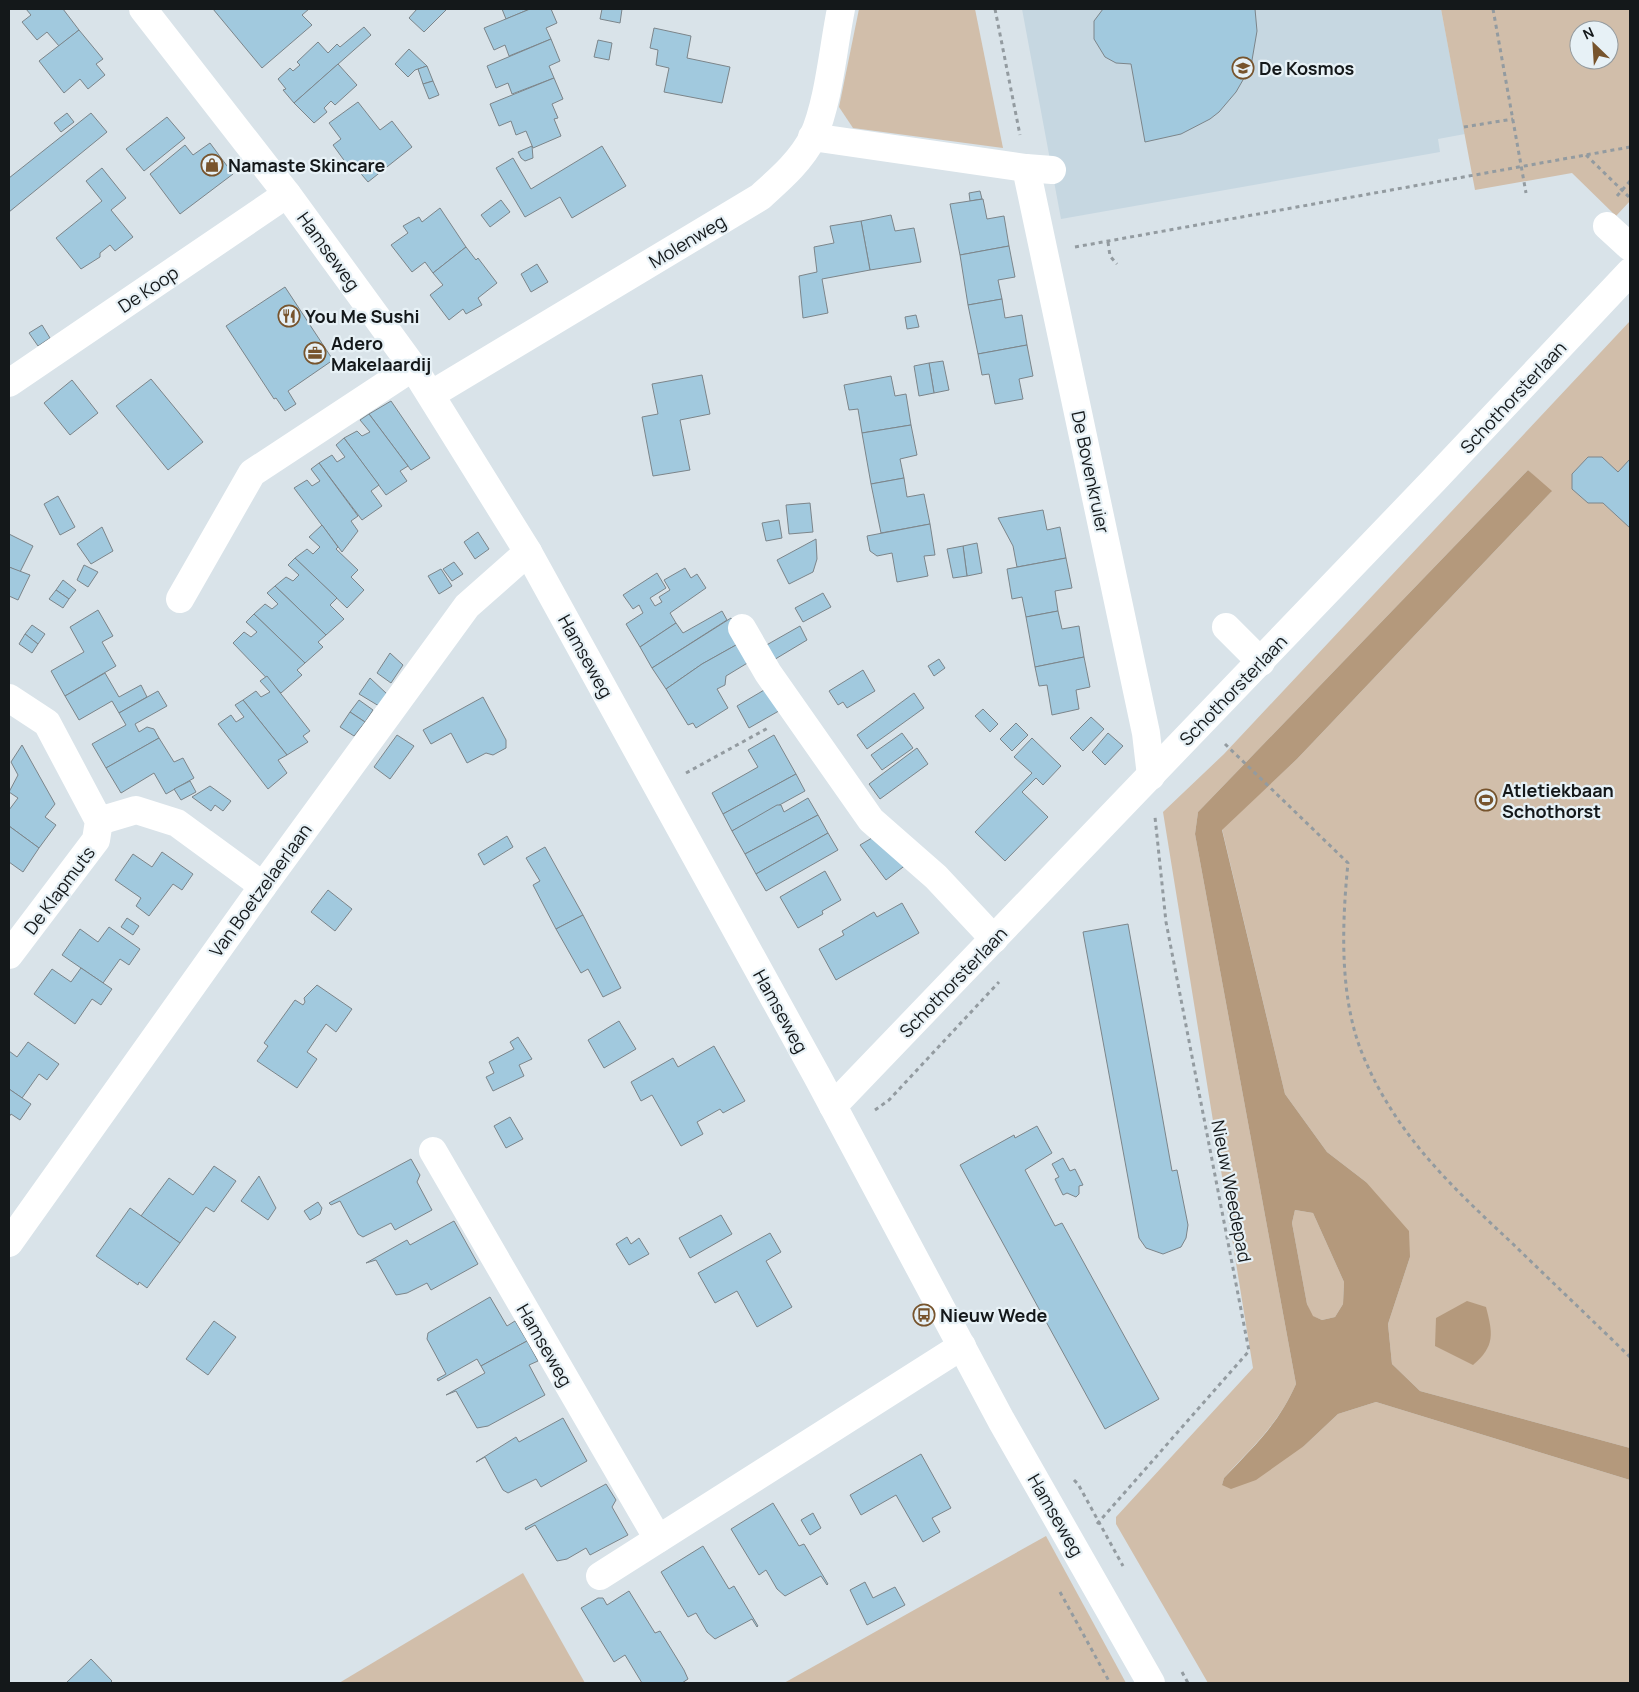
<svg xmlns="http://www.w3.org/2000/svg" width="1639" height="1692" font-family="Manrope,sans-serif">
<rect width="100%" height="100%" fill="#d9e3e9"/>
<!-- built -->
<polygon fill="#c6d7e1" points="1022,9 1441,9 1465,134 1438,139 1440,152 1061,219"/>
<!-- green -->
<g fill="#d1beaa" fill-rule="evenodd">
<polygon points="859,9 975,9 1003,148 853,128 839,107"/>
<path d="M1441,9h189v192l-14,15 -44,-43 -97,17zM1579,30h30v30h-30z"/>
<path d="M1630,321v1127l-210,-57 -28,-27 -4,-40 22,-67 -44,-75 -39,-30 -42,-58 -63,-265 75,-70 254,-267 -23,-22 -330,342 -3,22 101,550c-19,42 -41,60 -72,94l-2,7 82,-39 34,-32 38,-12 254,78v203h-422l-92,-159v-7l137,-149 -90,-556 61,-58z"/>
<polygon points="1295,1210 1313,1213 1344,1282 1343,1304 1335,1317 1322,1320 1312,1316 1307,1304 1292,1223"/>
<polygon points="1046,1536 1126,1683 784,1683"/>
<polygon points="523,1573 585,1683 339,1683"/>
</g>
<!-- water -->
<g fill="#b4997c" fill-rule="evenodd">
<path d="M1528,470l24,21 -255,268 -75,71 63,264 42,58 39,30 43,49 1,26 -22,67 4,40 28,27 210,57v32l-254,-78 -38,12 -34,32 -48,34 -25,9 -9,-4 2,-7c30,-32 54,-53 72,-94l-101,-550 3,-22zM1295,1210l18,3 31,69 -1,22 -8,13 -13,3 -9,-4 -6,-12 -15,-81z"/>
<path d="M1467,1301l19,6c7,27 9,39 -13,58l-38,-19 1,-28z"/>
</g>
<!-- building -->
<g fill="#a1c9de" stroke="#7c858a">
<polygon points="26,9 63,9 79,30 59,46 47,32 37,40 22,22 31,15"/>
<polygon points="213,9 309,9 302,15 312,25 262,68"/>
<polygon points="417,9 447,9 424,32 409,18"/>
<polygon points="502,9 530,9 506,19"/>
<polygon points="530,9 551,9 557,23 546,28 551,39 509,56 505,45 494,50 484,28"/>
<polygon points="602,9 622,9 620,23 600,19"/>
<polygon points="1103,9 1255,9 1257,31 1251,66 1236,92 1219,112 1210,119 1181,134 1145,142 1131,64 1116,63 1105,57 1094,39 1094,21"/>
<polygon points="364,27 371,35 294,103 283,90 286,89 278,79 290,68 293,71 300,65 297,62 318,42 328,53 337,44 340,47"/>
<polygon points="654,28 691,36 687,58 730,67 722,103 664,92 669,68 656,65 658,50 650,48"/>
<polygon points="79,30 103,59 96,64 105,75 88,89 80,79 64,93 39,61"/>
<polygon points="551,39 560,61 549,66 554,78 512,94 508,83 496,88 487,66"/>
<polygon points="598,40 612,43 609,60 594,57"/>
<polygon points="409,49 427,66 415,70 408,77 395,64"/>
<polygon points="338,64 357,85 335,105 331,101 324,108 327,112 314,123 294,103"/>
<polygon points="427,66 433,81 423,84 418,69"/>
<polygon points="554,78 563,99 552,104 558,118 554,119 561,136 533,148 526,131 516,135 511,121 499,126 490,104"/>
<polygon points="433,81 439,95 429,99 423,84"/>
<polygon points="358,102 380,130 392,121 412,147 368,182 356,168 355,170 348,162 346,163 333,145 341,139 329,123"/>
<polygon points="67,113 74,122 61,132 54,123"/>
<polygon points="91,113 107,132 9,212 9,178"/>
<polygon points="167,117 185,138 144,171 126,149"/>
<polygon points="210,143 233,174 180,214 150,174 185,145 193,155"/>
<polygon points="532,146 533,158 525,161 521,158 518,152"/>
<polygon points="602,146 626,186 572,218 560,197 525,217 496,168 513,158 531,189"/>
<polygon points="102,168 126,198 111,210 133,237 115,251 110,245 100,253 100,257 81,269 56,238 102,201 86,181"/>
<polygon points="980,191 982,199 970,201 969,193"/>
<polygon points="983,199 987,219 1004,216 1009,246 960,255 950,204"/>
<polygon points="501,200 510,212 490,227 481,215"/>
<polygon points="440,208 466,247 433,273 425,262 412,272 391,245 408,233 403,226 419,217 422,222"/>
<polygon points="891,215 895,231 914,228 921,262 870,270 861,221"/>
<polygon points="861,221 870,270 822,279 828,313 803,318 799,276 817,272 814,247 834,243 830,226"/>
<polygon points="1009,246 1015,277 998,280 1002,299 968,305 960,255"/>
<polygon points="466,247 476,260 478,258 497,283 478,298 482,305 466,314 463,309 449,320 430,295 443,285 433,273"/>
<polygon points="537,264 548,282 531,292 521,274"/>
<polygon points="285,287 333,360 288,391 296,404 285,411 276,398 274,399 226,326"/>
<polygon points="1002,299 1005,318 1022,315 1027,345 978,354 968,305"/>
<polygon points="916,315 919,327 907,329 905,317"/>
<polygon points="42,325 50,338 38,346 29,333"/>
<polygon points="1027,345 1033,376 1019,379 1023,399 995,404 989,374 982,375 978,354"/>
<polygon points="943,361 949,390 934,393 929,363"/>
<polygon points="929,363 934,393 919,396 914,366"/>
<polygon points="702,375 710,414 680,420 690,470 653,476 642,417 658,414 652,384"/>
<polygon points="891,376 895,396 906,394 911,425 862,433 858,409 849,410 844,385"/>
<polygon points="151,379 203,442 168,470 116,406"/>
<polygon points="72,380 98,413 70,435 44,403"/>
<polygon points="391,401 430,458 411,470 369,414"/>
<polygon points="369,414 408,466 400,471 407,481 386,495 344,438 357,431 362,436 370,432 360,420"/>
<polygon points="911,425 917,455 900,459 904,478 871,484 862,433"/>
<polygon points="344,438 379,485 371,491 382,506 362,520 319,463 332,455 337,462 345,457 336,445"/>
<polygon points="1588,457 1602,457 1618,472 1630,459 1630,528 1603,503 1588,503 1572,489 1572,474"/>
<polygon points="319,463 358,516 351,521 358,531 342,552 294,488 307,480 312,486 320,481 311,469"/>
<polygon points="904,478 907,497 924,494 930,524 881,533 871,484"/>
<polygon points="58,496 75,527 60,535 44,504"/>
<polygon points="810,503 813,532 789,534 786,505"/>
<polygon points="1043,510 1047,530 1060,527 1066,558 1017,567 1013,546 998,518"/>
<polygon points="779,520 782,538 766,541 762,523"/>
<polygon points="930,524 935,555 924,556 928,576 897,582 892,553 877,556 870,551 867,536"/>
<polygon points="322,525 338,547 336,549 358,570 351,577 364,590 347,608 295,558 307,549 313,554 320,547 309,537"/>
<polygon points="102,527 113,551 91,564 77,544"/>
<polygon points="478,532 489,549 475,559 464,542"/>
<polygon points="9,534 33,546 20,572 9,567"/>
<polygon points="816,539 817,559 813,572 789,584 777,560"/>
<polygon points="977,543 982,573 967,576 963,546"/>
<polygon points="963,546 967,576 953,578 947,549"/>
<polygon points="295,558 337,598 330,605 344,619 326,635 275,586 286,577 293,581 299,575 288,565"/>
<polygon points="1066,558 1072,588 1055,591 1058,611 1026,617 1022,597 1012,599 1007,569"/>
<polygon points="454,562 463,574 452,581 443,569"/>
<polygon points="84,565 98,572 88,587 77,580"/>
<polygon points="9,567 30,575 18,600 9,596"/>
<polygon points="685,568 691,578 697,574 706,588 670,613 676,623 640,647 626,624 643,613 639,605 633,609 623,595 657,573 666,588 650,598 655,606 662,602 659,597 670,590 664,580"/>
<polygon points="441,569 452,586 439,594 428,576"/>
<polygon points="63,580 76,590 69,599 56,590"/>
<polygon points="275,586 326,635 318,642 323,647 305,663 254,614 265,604 272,609 278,604 267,593"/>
<polygon points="56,590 69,599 63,608 49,599"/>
<polygon points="823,593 831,607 803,622 795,608"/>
<polygon points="98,610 113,636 102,642 116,666 65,696 51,671 84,652 70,627"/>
<polygon points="722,611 727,620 652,668 640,647 676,623 683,633"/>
<polygon points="1058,611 1062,629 1079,626 1084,657 1035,667 1026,617"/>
<polygon points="254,614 305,663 297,670 302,675 281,693 233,643 244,632 251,637 257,632 246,622"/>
<polygon points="731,618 745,640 702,664 666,689 652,668"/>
<polygon points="32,625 45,634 38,644 25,634"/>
<polygon points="800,626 807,640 772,661 763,647"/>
<polygon points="25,634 38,644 32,653 19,644"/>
<polygon points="736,645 754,659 726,676 725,685 717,689 728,708 696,728 693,723 688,725 666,689 702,664"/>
<polygon points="390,653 403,665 391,683 377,673"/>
<polygon points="1084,657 1090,687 1076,690 1079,709 1052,715 1047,685 1039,686 1035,667"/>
<polygon points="939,659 945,668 934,676 928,666"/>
<polygon points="863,670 875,691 847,708 843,702 838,705 829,691"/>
<polygon points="105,673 119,697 141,685 147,697 119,713 112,701 79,720 65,696"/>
<polygon points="267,676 310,731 303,736 308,742 287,755 243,700 256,691 261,697 270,692 260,681"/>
<polygon points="370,678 387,694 379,706 359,694"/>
<polygon points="771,686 784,708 749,728 737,706"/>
<polygon points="158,691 167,706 135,724 139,732 147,727 154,729 159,738 106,768 92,744 126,725 119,713"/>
<polygon points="914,693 924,708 867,749 857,735"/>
<polygon points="483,697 506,740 506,748 493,755 486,753 467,763 451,733 431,744 423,730"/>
<polygon points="243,700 287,755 278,760 287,773 268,789 218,724 231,715 236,722 244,717 235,705"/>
<polygon points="359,700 373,710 365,722 350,712"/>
<polygon points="983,709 998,724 990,732 975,716"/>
<polygon points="350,712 365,722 354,736 340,727"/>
<polygon points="1091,717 1104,729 1083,751 1070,738"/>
<polygon points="1016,723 1028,735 1012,751 1000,739"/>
<polygon points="902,733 913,748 882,770 871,755"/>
<polygon points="1108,733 1123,746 1105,765 1092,752"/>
<polygon points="397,735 414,746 390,779 374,767"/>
<polygon points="774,735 796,774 723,814 712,793 758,767 748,750"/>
<polygon points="159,738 174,762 183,758 194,778 166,794 154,773 121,793 106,768"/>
<polygon points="1032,738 1061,766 1043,785 1036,778 1022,792 1048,817 1005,861 975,832 1032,773 1014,757"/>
<polygon points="22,745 55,804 45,817 56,825 39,848 9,826 9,810 18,798 9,792 18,775 11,762"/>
<polygon points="917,748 928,764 880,799 869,784"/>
<polygon points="796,774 805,791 732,831 723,814"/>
<polygon points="190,781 196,792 181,800 174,789"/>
<polygon points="210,786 231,801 223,811 215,805 211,811 192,797"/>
<polygon points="808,798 818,815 745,854 732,831 777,805 781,805 784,812"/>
<polygon points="818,815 828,833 756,874 745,854"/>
<polygon points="9,826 39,848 23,872 9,862"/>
<polygon points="828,833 838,850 766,891 756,874"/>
<polygon points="877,835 911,861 886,880 860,845"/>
<polygon points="507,836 513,847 484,865 478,854"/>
<polygon points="545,847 583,915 556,929 533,885 540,881 526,858"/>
<polygon points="162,852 193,874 182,890 173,884 149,916 136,906 141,898 115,880 133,854 152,867"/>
<polygon points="825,871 841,900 822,911 823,914 798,928 780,897"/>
<polygon points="328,890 352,909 335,931 311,912"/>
<polygon points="902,903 919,933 836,980 819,949 844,935 842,931 874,912 877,917"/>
<polygon points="583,915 621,988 603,997 588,969 581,973 556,929"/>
<polygon points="127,918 139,926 133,935 121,927"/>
<polygon points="1128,924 1172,1171 1177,1170 1188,1225 1186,1238 1181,1247 1163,1254 1146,1248 1139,1238 1083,932"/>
<polygon points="109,927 140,949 129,965 120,959 103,983 62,955 80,929 98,942"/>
<polygon points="81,968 112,989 101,1005 92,999 75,1024 34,994 52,969 71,982"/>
<polygon points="317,985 352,1009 336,1032 326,1024 307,1052 317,1059 297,1088 257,1061 268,1046 264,1043 295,1000 303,1005 305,1002 304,998"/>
<polygon points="619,1021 636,1049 604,1068 588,1040"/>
<polygon points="518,1037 532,1059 519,1065 524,1076 493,1091 486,1077 494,1073 489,1062 514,1049 510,1042"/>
<polygon points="28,1042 59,1064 47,1080 39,1074 22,1098 9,1089 9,1051 17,1057"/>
<polygon points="714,1046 745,1101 723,1113 720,1109 697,1122 703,1134 681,1146 652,1095 641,1101 631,1082 673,1058 678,1067"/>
<polygon points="9,1089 31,1104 20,1120 11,1114 9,1117"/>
<polygon points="510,1117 523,1139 506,1148 494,1126"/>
<polygon points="1037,1126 1052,1153 1025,1170 1055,1226 1062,1223 1159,1399 1105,1429 960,1165 1014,1135 1015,1138"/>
<polygon points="1063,1158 1070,1171 1075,1169 1083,1185 1079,1186 1079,1194 1076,1197 1067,1193 1063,1195 1055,1179 1059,1177 1052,1164"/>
<polygon points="411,1159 420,1175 417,1182 432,1210 395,1230 391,1223 363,1237 358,1234 340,1201 331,1205 329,1203"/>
<polygon points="214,1166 236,1181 214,1212 206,1207 180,1243 141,1216 169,1178 193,1195"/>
<polygon points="259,1176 276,1208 268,1220 241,1201"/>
<polygon points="318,1202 322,1208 320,1214 310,1220 304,1211"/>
<polygon points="130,1208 180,1243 147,1288 139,1282 138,1285 96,1256"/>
<polygon points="721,1215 732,1234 690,1258 679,1238"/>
<polygon points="454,1221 478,1264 431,1290 427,1283 407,1293 396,1295 376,1260 366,1263 407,1240 410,1245"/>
<polygon points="770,1233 781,1252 766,1261 792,1307 757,1327 737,1291 715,1303 698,1273"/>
<polygon points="627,1237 631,1244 639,1238 649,1254 629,1265 616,1244"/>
<polygon points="490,1297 507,1326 515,1321 527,1341 481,1366 477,1359 438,1381 437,1379 446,1374 427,1339 428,1333"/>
<polygon points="214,1321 236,1337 208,1375 186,1359"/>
<polygon points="527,1341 538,1361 529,1365 545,1395 488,1426 477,1428 456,1391 446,1395 485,1373 481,1366"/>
<polygon points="563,1418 587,1461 541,1487 536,1479 508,1493 503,1490 485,1457 476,1462 516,1437 519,1442"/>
<polygon points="921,1454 951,1508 932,1518 940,1532 923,1542 896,1495 861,1515 850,1495"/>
<polygon points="606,1484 616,1500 612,1507 628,1535 590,1555 586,1548 567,1559 557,1561 535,1525 526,1530 525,1528"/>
<polygon points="773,1503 799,1546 804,1544 828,1584 827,1585 821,1576 785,1596 777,1589 766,1570 759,1575 731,1529"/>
<polygon points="813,1513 821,1528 810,1535 801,1520"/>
<polygon points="703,1546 729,1589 734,1586 758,1626 757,1627 752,1619 715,1639 707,1632 696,1613 688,1617 661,1572"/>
<polygon points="865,1582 873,1598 895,1587 905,1605 867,1625 850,1590"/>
<polygon points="629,1591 655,1633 660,1631 684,1670 688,1679 682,1683 642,1683 625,1655 614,1662 581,1608 598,1598 603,1598 607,1605"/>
<polygon points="91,1659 112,1681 110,1683 66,1683"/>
</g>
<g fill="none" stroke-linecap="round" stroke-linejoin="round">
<!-- path -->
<g stroke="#939ba0" stroke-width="3" stroke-dasharray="4 4" stroke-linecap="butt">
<polyline points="995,9 1020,135"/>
<polyline points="1493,9 1526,193"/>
<polyline points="1464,127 1513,119"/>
<polyline points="1586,155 1630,198"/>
<polyline points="1617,196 1630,181"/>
<polyline points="1108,242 1110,256 1117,264"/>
<polyline points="1075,247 1630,147"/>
<path d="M1225,744l123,119c-6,60 -9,133 14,190 33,81 89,133 151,191 39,38 78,75 117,113"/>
<polyline points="686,773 768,728"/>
<polyline points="875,1110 889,1100 999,982"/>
<polyline points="1074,1480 1078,1484 1123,1566"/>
<polyline points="1097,1524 1249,1351 1166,922 1155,817"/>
<polyline points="1060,1592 1110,1683"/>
<polyline points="1182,1672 1188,1683"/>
</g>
<!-- minor -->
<g stroke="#fff" stroke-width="28">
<polyline points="143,9 287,194 413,367 528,552 817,1076 1001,1420 1151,1683"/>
<polyline points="812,137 1026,168 1146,733 1151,776"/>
<polyline points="1026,168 1052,170"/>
<polyline points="1607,226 1630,247"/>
<polyline points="9,383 287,194"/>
<path d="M432,394l328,-197c20,-18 41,-36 53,-60 16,-36 20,-89 28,-128"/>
<polyline points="180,599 252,473 413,367"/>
<polyline points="1226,627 1261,662"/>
<polyline points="742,628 768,673 871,820 936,877 994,939"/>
<polyline points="9,698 47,723 99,821 96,840 9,955"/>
<polyline points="99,821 136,810 177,823 263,886"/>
<polyline points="833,1106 1434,480 1630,272"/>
<polyline points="433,1151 658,1539"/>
<polyline points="9,1243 263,886 467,606 528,552"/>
<polyline points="600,1576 962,1346"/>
</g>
</g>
<!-- icons -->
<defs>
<g id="school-ring" transform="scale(1.125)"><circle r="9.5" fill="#e7f1f6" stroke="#77542d" stroke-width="1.5"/><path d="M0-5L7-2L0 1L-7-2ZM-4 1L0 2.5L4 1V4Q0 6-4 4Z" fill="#77542d"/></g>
<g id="shop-ring" transform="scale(1.125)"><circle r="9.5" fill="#e7f1f6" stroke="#77542d" stroke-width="1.5"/><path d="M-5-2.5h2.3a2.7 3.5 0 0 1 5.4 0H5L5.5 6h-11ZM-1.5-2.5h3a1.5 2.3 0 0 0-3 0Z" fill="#77542d"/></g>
<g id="restaurant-ring" transform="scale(1.125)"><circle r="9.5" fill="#e7f1f6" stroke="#77542d" stroke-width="1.5"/><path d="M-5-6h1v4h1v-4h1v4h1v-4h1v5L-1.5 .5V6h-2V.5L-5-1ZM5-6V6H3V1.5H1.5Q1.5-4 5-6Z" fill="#77542d"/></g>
<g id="office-ring" transform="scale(1.125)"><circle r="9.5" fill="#e7f1f6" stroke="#77542d" stroke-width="1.5"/><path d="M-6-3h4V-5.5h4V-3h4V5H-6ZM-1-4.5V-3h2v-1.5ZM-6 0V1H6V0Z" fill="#77542d"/></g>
<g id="stadium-ring" transform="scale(1.125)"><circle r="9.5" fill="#e7f1f6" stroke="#77542d" stroke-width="1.5"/><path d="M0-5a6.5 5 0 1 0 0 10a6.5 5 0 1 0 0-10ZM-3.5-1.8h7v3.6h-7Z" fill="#77542d"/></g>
<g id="bus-ring" transform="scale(1.125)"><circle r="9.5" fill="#e7f1f6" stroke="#77542d" stroke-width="1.5"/><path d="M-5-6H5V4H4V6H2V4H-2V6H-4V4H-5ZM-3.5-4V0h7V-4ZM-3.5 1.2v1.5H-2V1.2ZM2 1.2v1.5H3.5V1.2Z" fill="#77542d"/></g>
</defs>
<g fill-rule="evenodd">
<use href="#school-ring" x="1243" y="68"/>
<use href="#shop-ring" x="212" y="165"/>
<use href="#restaurant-ring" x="289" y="316"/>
<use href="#office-ring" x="315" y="353"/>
<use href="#stadium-ring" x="1486" y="800"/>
<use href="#bus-ring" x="924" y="1315"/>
</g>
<g text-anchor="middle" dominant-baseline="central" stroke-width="4.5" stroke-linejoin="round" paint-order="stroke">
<!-- poi labels -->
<g font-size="18" font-weight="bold" fill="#14181a" stroke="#e7f1f6" text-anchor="start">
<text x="1259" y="68">De Kosmos</text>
<text x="228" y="165">Namaste Skincare</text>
<text x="305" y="316">You Me Sushi</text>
<text x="331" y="343">Adero<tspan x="331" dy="21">Makelaardij</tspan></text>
<text x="1502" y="790">Atletiekbaan<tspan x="1502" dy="21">Schothorst</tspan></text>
<text x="940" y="1315">Nieuw Wede</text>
</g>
<!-- street labels -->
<g font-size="18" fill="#14181a" stroke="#e7f1f6">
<text transform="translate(687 241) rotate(-31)">Molenweg</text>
<text transform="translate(329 251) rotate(54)">Hamseweg</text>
<text transform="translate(148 289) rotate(-34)">De Koop</text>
<text transform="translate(1513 397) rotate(-47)">Schothorsterlaan</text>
<text transform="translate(1091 472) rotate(78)">De Bovenkruier</text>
<text transform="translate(586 656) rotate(61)">Hamseweg</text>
<text transform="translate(1233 690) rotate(-46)">Schothorsterlaan</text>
<text transform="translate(59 890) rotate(-53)">De Klapmuts</text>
<text transform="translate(260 890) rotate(-54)">Van Boetzelaerlaan</text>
<text transform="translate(953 982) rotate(-46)">Schothorsterlaan</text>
<text transform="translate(781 1011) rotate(61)">Hamseweg</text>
<text transform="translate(1232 1191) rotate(79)">Nieuw Weedepad</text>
<text transform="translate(545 1345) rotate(60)">Hamseweg</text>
<text transform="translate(1056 1515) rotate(60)">Hamseweg</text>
</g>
</g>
<!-- border -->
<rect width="1639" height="1692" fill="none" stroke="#14181a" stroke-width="20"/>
<!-- north arrow -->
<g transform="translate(1594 45) rotate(335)"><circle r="24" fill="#e7f1f6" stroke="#939a9e"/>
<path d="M0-4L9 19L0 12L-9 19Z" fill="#77542d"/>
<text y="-8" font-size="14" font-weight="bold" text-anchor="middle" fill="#14181a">N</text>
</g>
</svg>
